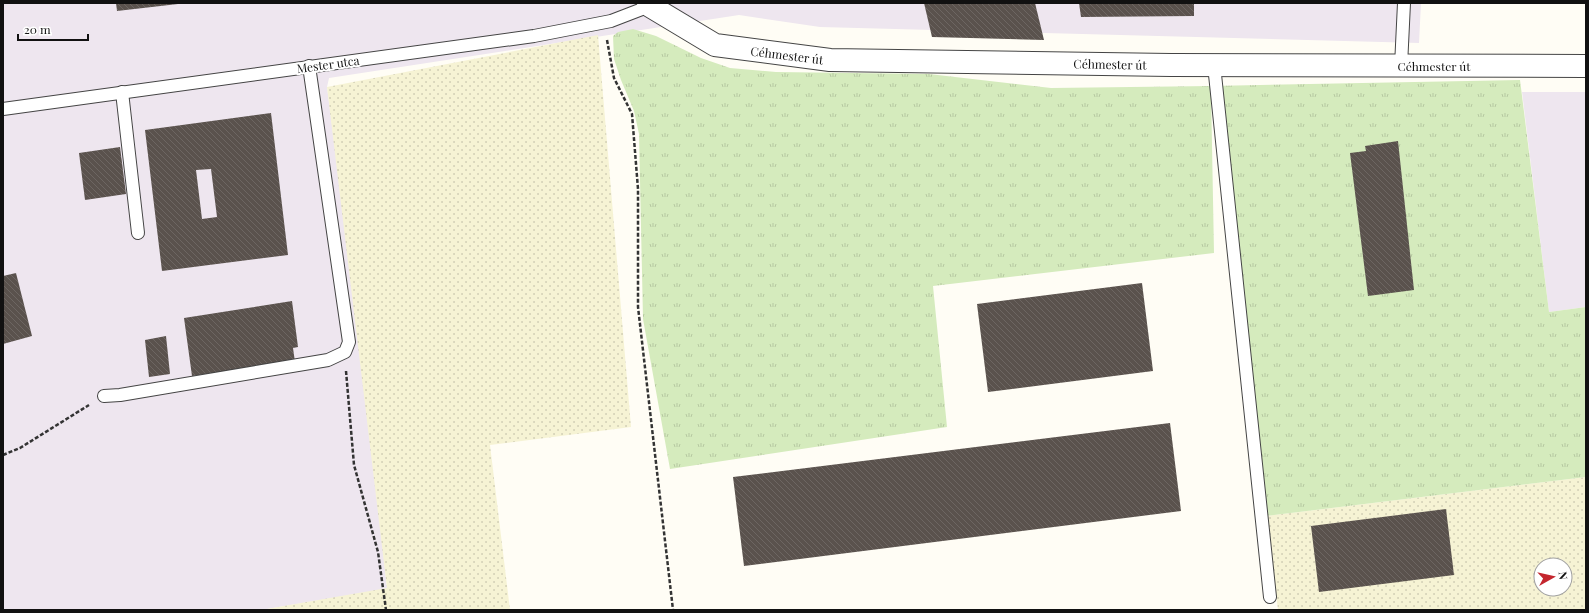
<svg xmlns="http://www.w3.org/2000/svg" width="1589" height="613" font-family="'Playfair Display',serif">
<defs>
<pattern id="farmland-dots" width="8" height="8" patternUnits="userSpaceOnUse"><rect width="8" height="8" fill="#f6f3d4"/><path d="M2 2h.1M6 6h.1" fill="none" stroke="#d2cfb5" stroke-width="1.8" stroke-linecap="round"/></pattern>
<pattern id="grass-tufts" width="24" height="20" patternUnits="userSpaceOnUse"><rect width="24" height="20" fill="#d5ebbd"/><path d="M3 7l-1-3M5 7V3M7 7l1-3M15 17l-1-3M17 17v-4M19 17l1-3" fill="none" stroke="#b6c8a1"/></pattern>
<pattern id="building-back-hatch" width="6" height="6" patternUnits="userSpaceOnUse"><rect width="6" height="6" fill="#5a524d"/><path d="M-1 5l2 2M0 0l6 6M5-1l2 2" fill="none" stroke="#6d6662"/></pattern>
</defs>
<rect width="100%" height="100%" fill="#fffdf5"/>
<!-- industrial -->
<g fill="#eee6ef">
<polygon points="3,3 1421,3 1419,43 820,27 739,15 329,78 327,87 366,382 387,589 261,610 3,610"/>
<polygon points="1522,92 1586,92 1586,307 1549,312"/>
</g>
<!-- farmland -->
<g fill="url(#farmland-dots)" fill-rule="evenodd">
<polygon points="598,35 631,427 490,445 510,610 261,610 387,588 327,87"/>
<path d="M1586,477v133h-308l-12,-94zM1541,565h24v24h-24z"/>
</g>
<!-- grass -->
<polygon fill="url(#grass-tufts)" points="633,29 656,36 701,58 730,68 776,72 929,74 1051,88 1211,86 1520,80 1549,312 1586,307 1586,477 1266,516 1211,91 1214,253 933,286 947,427 670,469 643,319 639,134 634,111 621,80 614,59 613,36 618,32"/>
<!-- building -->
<g fill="url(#building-back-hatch)" fill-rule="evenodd">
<polygon points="116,3 178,3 178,4 117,11"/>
<polygon points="924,3 1035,3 1044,40 932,37"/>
<polygon points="1079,3 1194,3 1194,16 1081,17"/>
<path d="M271,113l17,142 -126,16 -17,-141zM211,169l6,48 -15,2 -6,-49z"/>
<polygon points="1398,141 1414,290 1368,296 1350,153 1366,151 1365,146"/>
<polygon points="120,147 126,194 85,200 79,153"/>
<polygon points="16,273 32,336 3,344 3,276"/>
<polygon points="1142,283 1153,371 988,392 977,304"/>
<polygon points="292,301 298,347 293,348 295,362 192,376 184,318"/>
<polygon points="166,336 170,374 149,377 145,340"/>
<polygon points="1170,423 1181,511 744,566 733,477"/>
<polygon points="1446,509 1454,575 1319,592 1311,526"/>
</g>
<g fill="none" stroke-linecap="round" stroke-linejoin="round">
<!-- service casing -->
<g stroke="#444" stroke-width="14">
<g id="service">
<polyline points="1214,65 1270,597"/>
<polyline points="1401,66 1404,3"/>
<polyline points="122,92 138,233"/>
<polyline points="3,109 534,36 611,21 650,6"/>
<polyline points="104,396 120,395 328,360 345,352 349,342 309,66"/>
</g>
</g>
<!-- minor casing -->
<g stroke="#444" stroke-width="24">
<polyline id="minor" points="648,3 650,6 715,45 830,60 1171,65 1586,66"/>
</g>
<!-- path -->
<g stroke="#333" stroke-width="2.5" stroke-dasharray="4 2" stroke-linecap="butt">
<polyline points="607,40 614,78 632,114 638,189 638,307 673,610"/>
<polyline points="346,371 354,465 378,552 386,610"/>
<polyline points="3,455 20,448 89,405"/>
</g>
<!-- service -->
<use href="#service" stroke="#fff" stroke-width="12"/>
<!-- minor -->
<use href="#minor" stroke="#fff" stroke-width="22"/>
</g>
<g text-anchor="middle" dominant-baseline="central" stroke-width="4" stroke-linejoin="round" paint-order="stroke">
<!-- street labels -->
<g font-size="12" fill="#111" stroke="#fff">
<text transform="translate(787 55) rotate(7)">Céhmester út</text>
<text transform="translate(328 64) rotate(-8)">Mester utca</text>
<text transform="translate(1110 64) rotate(1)">Céhmester út</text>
<text x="1434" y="66">Céhmester út</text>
</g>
</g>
<!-- border -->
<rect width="1589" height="613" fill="none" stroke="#111111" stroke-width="8"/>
<!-- north arrow -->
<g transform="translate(1553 577) rotate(82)"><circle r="19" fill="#ffffff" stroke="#a0a0a0"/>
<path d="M0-3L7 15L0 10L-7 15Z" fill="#c4262e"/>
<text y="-6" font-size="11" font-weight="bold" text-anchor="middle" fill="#111111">N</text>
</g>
<!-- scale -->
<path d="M18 34v6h70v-6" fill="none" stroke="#111111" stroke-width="2"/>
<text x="24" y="34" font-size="12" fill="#111111" stroke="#ffffff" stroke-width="3" paint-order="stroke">20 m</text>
</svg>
